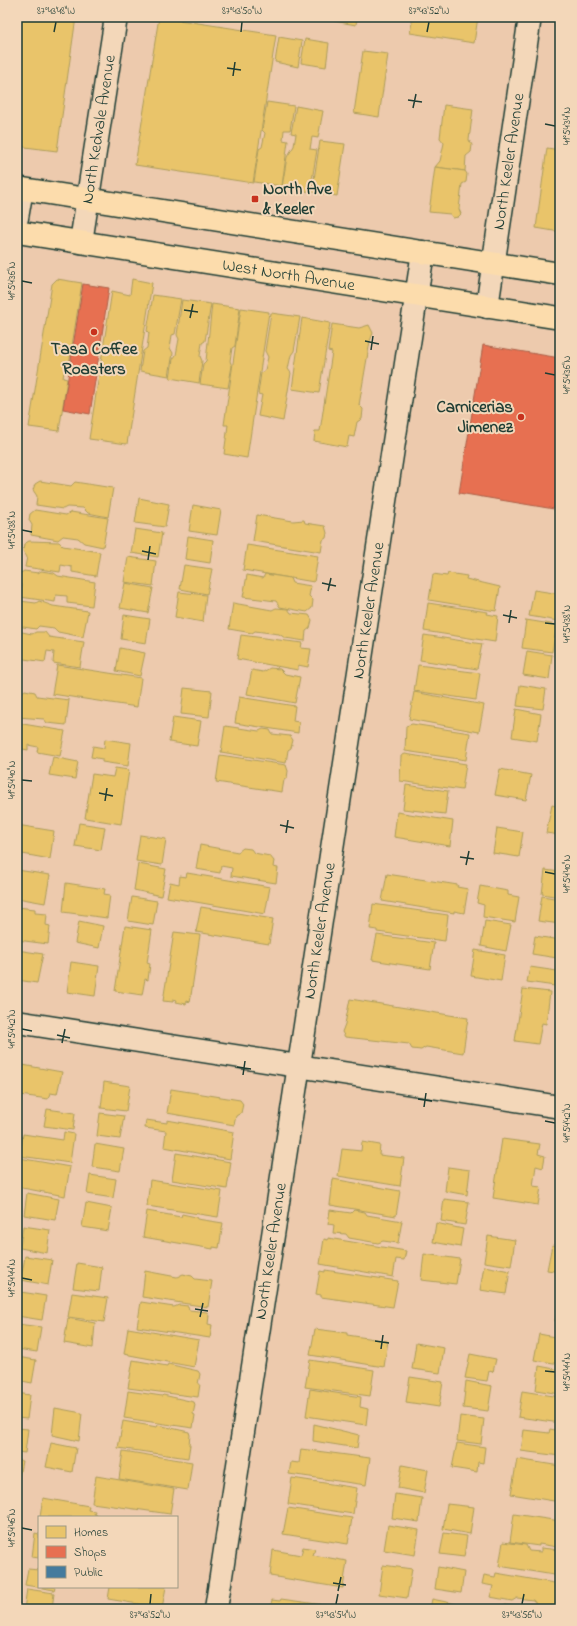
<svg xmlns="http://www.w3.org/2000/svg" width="577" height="1626" font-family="'Indie Flower',sans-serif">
<rect width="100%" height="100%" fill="#edcaad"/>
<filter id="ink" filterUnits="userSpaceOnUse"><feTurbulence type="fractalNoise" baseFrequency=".025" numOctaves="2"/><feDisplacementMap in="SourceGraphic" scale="8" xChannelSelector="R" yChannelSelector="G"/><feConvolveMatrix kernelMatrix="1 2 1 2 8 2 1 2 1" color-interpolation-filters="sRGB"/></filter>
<g filter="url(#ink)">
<!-- homes -->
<g fill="#e9c46a" stroke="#ac9c5a">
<polygon points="21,17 76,17 57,151 17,146 17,49"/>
<polygon points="159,17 276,35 253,183 135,165"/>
<polygon points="296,17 312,17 312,19"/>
<polygon points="335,17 357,17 356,25 334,21"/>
<polygon points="413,17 478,17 474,43 410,33"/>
<polygon points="279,37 302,41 298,67 275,62"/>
<polygon points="305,39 329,43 326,67 301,63"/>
<polygon points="363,51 388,54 379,117 354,113"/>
<polygon points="267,102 294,106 290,130 284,130 283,140 288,141 282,186 254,182 259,149 262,147 265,133 262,130"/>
<polygon points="444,105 473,109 469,140 472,145 471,152 466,156 465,171 435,167 440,161 444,143 440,138"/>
<polygon points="296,106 323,111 318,138 312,137 310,149 317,150 310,192 282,187 287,157 294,146 296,134 291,133"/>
<polygon points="320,141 345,144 337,196 312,192"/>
<polygon points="547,148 560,150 560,232 536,228"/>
<polygon points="435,167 465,171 467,174 466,182 462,184 459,209 461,214 458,217 453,218 450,214 429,212"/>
<polygon points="57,279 82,283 68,371 64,372 63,378 67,379 59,431 29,427 52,284"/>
<polygon points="132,279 152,283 127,444 89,439 112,291 130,295"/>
<polygon points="153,295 181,299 175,334 172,335 170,348 173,353 169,376 140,371 143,351 147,348 149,333 147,331"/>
<polygon points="182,300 211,304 205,341 202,343 200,356 202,361 199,383 170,378 173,359 176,355 179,339 177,335"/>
<polygon points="212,304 240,308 235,346 232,348 230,361 232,366 228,388 200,384 203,364 206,361"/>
<polygon points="241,308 269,312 247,458 224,454 228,425 224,425"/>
<polygon points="271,313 300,317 294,351 291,355 288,369 291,373 283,421 258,416 262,395 258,394 261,373 265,370 268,357 265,351"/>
<polygon points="302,318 330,323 319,393 292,389"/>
<polygon points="332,324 359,328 369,325 373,333 370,341 359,405 363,409 362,419 357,422 354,437 349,436 347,447 314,441 315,431 320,431 332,352 328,351"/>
<polygon points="560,480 560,513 555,512"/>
<polygon points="40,481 71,486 75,482 113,488 108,517 88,513 83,508 67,507 63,509 36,505 37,496 33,490 35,484"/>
<polygon points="139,498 169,504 165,527 135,523"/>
<polygon points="193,505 221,510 217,535 189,531"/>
<polygon points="35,510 66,515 71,512 108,518 103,547 84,543 78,538 63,536 58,540 31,535 32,525 29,520 30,514"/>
<polygon points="257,515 293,521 304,520 305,523 325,526 327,533 326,538 323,540 321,552 253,541"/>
<polygon points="135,529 162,533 158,557 131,553"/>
<polygon points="188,536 213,540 210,563 185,559"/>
<polygon points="29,541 59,542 63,546 100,552 96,576 72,572 72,567 61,565 60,572 25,567 27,557 23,551 24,544"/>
<polygon points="247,545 318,556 314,582 243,570"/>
<polygon points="128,557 156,561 153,586 124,582"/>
<polygon points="184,565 212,569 207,594 180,589"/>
<polygon points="24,571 38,573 41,571 54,573 58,576 95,582 92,606 67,603 67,596 56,595 55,602 20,597 22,586 18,581 19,574"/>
<polygon points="448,573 467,576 466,579 500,587 496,611 429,600 433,574 447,576"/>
<polygon points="265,574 290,578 292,583 311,586 309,596 313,600 312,608 307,612 280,607 276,601 243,597 247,575 263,578"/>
<polygon points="125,583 153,588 148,613 120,608"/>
<polygon points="534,590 560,594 558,621 529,616"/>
<polygon points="179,592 206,595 203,622 175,617"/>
<polygon points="20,601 36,603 39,601 53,606 88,611 83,637 58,632 54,628 39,626 36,629 17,626"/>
<polygon points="233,603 272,610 276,608 288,609 291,613 309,615 312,620 310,628 306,631 305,641 285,638 279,634 255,631 252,633 229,629"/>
<polygon points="428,603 488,612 487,614 498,616 495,642 424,631"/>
<polygon points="124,615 150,619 146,643 121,639"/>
<polygon points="526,620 557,625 552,652 522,648"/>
<polygon points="17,631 32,634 36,632 45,632 49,637 84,642 80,667 53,663 54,652 47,651 45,662 17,658"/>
<polygon points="241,635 302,643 301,648 311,649 308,667 298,665 298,670 237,659"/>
<polygon points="424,635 482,644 477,669 420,660"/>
<polygon points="120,648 145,653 140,676 116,671"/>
<polygon points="527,651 552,655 549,679 523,675"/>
<polygon points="57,665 141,678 137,707 52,694"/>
<polygon points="418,665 480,673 476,700 414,691"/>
<polygon points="270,668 280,669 285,674 300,677 295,703 247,694 252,670 263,672"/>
<polygon points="520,685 546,689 543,709 517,706"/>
<polygon points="184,688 212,691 209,717 181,714"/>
<polygon points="25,690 35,692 37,696 69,700 66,725 47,723 44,719 17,717 17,692 21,693"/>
<polygon points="414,692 484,705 479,732 409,719"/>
<polygon points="239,697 295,706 293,721 299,722 298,733 235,723"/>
<polygon points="516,709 541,714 537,741 512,737"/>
<polygon points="173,717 201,721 197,746 169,742"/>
<polygon points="17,723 65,731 60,756 37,752 38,747 28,745 28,750 17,748"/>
<polygon points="412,724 470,733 466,760 405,751 406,726"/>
<polygon points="225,726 259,731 263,729 270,730 272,734 290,736 293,740 291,748 288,750 286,763 221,752"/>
<polygon points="105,739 131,743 128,766 102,762 102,759 91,757 93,746 104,748"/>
<polygon points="405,754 466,764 462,790 400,781 401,756"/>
<polygon points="220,755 286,765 288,771 287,778 284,780 282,792 216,782"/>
<polygon points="53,757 78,762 75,779 49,775"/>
<polygon points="115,768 129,770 121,824 85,818 92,774 113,777"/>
<polygon points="500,769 531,775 526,800 495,795"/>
<polygon points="560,777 560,800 556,799"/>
<polygon points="406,785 448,791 445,814 403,809"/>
<polygon points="552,805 560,807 560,835 546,833"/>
<polygon points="397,812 453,821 450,846 394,837"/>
<polygon points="79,823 105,827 101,850 75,846"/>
<polygon points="17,825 54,831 50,859 17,853"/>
<polygon points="497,828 523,832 519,857 493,853"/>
<polygon points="140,835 166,839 162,865 136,861"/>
<polygon points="200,845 238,852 243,848 251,849 254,853 270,856 274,861 273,867 278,868 276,883 231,876 232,868 221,866 220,873 196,869"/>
<polygon points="138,864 166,869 161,896 134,890"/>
<polygon points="17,870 50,875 45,903 17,898"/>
<polygon points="545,870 560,872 560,897 542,894"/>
<polygon points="187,873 270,887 265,914 167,897 170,882 179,884 180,876 186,877"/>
<polygon points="387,874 458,885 457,887 468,889 464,913 454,911 454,913 382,901"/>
<polygon points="66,883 105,889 104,894 110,895 107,918 63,912"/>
<polygon points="480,886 508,891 508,895 519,897 515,922 483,917 484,905 477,903"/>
<polygon points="542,896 560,899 560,924 538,921"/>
<polygon points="132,897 157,901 153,925 128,921"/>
<polygon points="373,904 448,915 445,941 377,932 377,930 370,929"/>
<polygon points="17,907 35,909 35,913 47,914 46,925 50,926 48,944 17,940"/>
<polygon points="201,907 273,919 269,944 196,932"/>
<polygon points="79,921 103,926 99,948 75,943"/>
<polygon points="485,921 511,925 506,951 481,946"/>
<polygon points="125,926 152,930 147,963 150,964 148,980 145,979 142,995 115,991"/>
<polygon points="174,932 200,935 190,1002 187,1001 186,1004 176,1002 177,1000 173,999 173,1002 163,1001"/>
<polygon points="377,935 434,943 430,969 372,960"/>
<polygon points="535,936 560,940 557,958 532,954"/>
<polygon points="17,950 43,954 37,983 17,980"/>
<polygon points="475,950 505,955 501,981 471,976"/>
<polygon points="71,962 99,966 95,996 67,992"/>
<polygon points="530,967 557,971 555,986 527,982"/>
<polygon points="523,989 550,992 546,1024 542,1023 538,1044 515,1041"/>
<polygon points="350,999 468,1018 463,1053 426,1047 421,1050 412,1049 409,1044 345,1037 342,1032 345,1024"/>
<polygon points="17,1064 62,1072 57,1094 50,1093 48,1099 20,1095 21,1090 17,1089"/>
<polygon points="104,1082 130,1086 126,1111 101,1108"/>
<polygon points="171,1089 240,1100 243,1104 241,1113 236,1116 234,1125 167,1113"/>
<polygon points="47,1109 75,1113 73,1130 44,1126"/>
<polygon points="100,1113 124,1116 120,1139 97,1136"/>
<polygon points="146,1120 167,1123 167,1120 234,1132 230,1159 164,1147 166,1131 145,1128"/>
<polygon points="64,1132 74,1134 70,1163 20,1156 23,1134 63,1140"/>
<polygon points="502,1139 540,1144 538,1154 545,1156 543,1168 536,1166 533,1186 541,1187 538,1205 493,1198"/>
<polygon points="362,1142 380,1145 379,1155 404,1158 400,1186 338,1176 342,1149 361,1151"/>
<polygon points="95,1144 124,1149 120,1171 92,1167"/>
<polygon points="176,1153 231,1162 227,1189 172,1180"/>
<polygon points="19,1158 70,1167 65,1196 17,1187"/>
<polygon points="448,1167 470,1170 467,1195 445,1191"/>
<polygon points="90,1175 116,1179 113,1198 87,1194"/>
<polygon points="333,1179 400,1191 396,1216 330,1205"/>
<polygon points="150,1180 222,1191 218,1217 147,1206"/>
<polygon points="27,1193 59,1199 55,1220 24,1215"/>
<polygon points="444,1199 469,1202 465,1225 441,1221"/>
<polygon points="86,1203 112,1208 108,1231 82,1227"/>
<polygon points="330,1210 351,1213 354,1210 365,1212 367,1215 402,1221 398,1243 383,1241 378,1243 349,1238 346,1234 333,1233 334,1225 328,1224"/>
<polygon points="147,1211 181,1217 182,1214 196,1217 197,1219 223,1223 219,1248 213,1247 213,1249 143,1237"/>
<polygon points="436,1223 463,1229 460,1247 433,1242"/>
<polygon points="23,1226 50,1230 47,1253 20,1248"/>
<polygon points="488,1236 515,1240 511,1266 484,1262"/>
<polygon points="328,1238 406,1251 404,1260 396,1259 393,1277 320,1264 324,1239 328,1240"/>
<polygon points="552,1245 560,1246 560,1272 547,1270"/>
<polygon points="424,1254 460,1259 456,1284 421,1280"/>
<polygon points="25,1256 52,1260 48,1285 21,1280"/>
<polygon points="77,1263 102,1267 99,1291 73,1288"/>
<polygon points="484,1266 510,1271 506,1294 480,1290"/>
<polygon points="325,1270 398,1281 393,1307 321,1297 321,1295 316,1294 320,1271 325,1272"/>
<polygon points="145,1271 177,1277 183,1274 192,1276 195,1279 212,1281 208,1307 142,1297"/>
<polygon points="21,1292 46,1296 42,1320 17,1316"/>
<polygon points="72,1293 108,1298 104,1322 68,1317"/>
<polygon points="141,1302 174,1307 179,1305 188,1306 189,1310 207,1312 209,1316 208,1324 212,1325 210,1338 137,1327"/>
<polygon points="558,1305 560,1305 560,1335 558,1334 560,1322 555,1321"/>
<polygon points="68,1318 95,1323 93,1348 64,1343"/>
<polygon points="17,1321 17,1324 41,1327 37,1352 17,1349"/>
<polygon points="128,1328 199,1340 194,1367 124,1354"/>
<polygon points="315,1329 347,1333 347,1335 388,1341 384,1367 310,1355"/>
<polygon points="539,1334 560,1338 560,1364 534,1360"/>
<polygon points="416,1343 444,1348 440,1373 412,1369"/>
<polygon points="470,1354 496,1359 493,1372 489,1371 487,1381 465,1378"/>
<polygon points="17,1357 36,1360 32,1383 17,1380"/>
<polygon points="133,1360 167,1366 168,1364 198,1371 200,1374 198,1384 200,1384 198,1397 128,1388"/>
<polygon points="310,1360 374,1370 370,1396 305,1387"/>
<polygon points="539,1366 560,1370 560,1394 536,1390"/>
<polygon points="410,1377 443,1382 439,1407 406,1402"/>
<polygon points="466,1381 492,1386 488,1411 463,1408"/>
<polygon points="310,1389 361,1397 360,1407 368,1409 366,1425 306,1416"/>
<polygon points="128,1391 162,1396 163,1395 194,1402 195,1405 193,1414 195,1415 193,1428 124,1418"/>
<polygon points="522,1391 560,1397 560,1423 518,1417"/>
<polygon points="17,1393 30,1395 27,1419 17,1418"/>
<polygon points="55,1408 82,1413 79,1441 52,1435"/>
<polygon points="460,1416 484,1419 481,1444 457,1441"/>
<polygon points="123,1421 157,1427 158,1425 189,1432 190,1435 189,1445 190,1445 188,1458 118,1448"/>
<polygon points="314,1424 359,1435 357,1448 313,1441"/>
<polygon points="17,1428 28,1429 25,1453 17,1452"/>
<polygon points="550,1429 560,1431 560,1456 521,1451 524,1430 549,1433"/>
<polygon points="51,1443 76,1448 72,1472 46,1467"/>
<polygon points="457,1443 485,1447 483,1463 478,1462 477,1472 452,1468"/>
<polygon points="301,1449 370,1458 366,1485 289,1474 291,1462 299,1463"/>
<polygon points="123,1451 192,1462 188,1490 119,1479"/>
<polygon points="517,1459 560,1466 560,1502 511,1494"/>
<polygon points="17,1460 22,1461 17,1487"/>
<polygon points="402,1465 428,1470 424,1493 398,1488"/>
<polygon points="96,1476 174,1489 170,1514 92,1503"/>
<polygon points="292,1478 357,1488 353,1514 288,1504"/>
<polygon points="395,1494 422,1498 419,1522 392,1518"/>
<polygon points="43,1498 89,1506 88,1510 95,1511 94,1514 97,1515 97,1517 40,1517"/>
<polygon points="447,1504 474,1507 470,1534 443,1529"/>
<polygon points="288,1508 352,1518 348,1544 283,1534"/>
<polygon points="514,1514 560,1521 560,1550 556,1549 557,1547 539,1544 539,1546 510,1542"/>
<polygon points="388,1525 419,1530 415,1555 384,1550"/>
<polygon points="35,1533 39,1534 39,1558 32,1557"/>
<polygon points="444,1533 467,1536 464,1557 440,1554"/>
<polygon points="503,1542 526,1545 529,1551 541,1552 541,1548 560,1550 560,1576 499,1566"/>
<polygon points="303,1547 315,1549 313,1555 347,1561 343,1588 270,1576 273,1550 301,1555"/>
<polygon points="383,1565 412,1569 407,1598 379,1594"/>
<polygon points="438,1567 464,1572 461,1593 435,1589"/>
<polygon points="28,1569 39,1570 39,1587 55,1587 54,1590 25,1585"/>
<polygon points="496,1573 560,1584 560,1609 538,1606 533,1600 517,1598 512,1601 490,1597 493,1586 482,1584 484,1575 495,1577"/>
<polygon points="110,1587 166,1587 162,1608 108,1599"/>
<polygon points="27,1589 54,1593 52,1609 24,1609"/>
<polygon points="281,1599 331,1606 330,1609 270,1609 272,1600 280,1601"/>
<polygon points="432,1599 456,1604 455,1609 430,1609"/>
<polygon points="505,1605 531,1609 504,1609"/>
</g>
<!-- shops -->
<g fill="#e76f51" stroke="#ab6048">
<polygon points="83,284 109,288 90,414 63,409"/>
<polygon points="483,345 560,358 560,471 554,509 459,493"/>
</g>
<!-- public -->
<polygon fill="#457b9d" stroke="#3a687e" points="560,1183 560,1201 557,1201"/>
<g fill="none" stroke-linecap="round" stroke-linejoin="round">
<!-- minor casing -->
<g stroke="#1f3d34" stroke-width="25">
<g id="minor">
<polyline points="17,218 22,189"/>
<path id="s1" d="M81,242l35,-225"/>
<path id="s2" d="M487,307l43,-290"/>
<polyline points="17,1022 560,1107"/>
<path id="s3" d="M216,1609l207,-1357"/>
</g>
</g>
<!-- major casing -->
<g stroke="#1f3d34" stroke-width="25">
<g id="major">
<polyline points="17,188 560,274"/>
<path id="s4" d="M17,232l543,86"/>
</g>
</g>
<!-- minor -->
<use href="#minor" stroke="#f3d7b9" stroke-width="22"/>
<!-- major -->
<use href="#major" stroke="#fcdcac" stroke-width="22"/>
</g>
</g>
<!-- ticks -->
<path fill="none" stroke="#1f3d34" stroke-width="1.5" d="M54,32l2,-10M241,32l1,-10M427,32l2,-10M227,68l14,2M233,76l2,-14M408,100l14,2M413,108l3,-14M545,124l10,2M22,281l10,2M184,310l14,2M190,318l3,-14M365,341l14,3M371,350l2,-14M545,373l10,2M22,530l10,2M142,551l14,3M148,560l2,-14M322,583l14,3M328,591l3,-13M503,615l14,3M509,623l2,-13M545,623l10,1M22,780l10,1M99,793l14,3M105,801l2,-13M280,825l14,3M286,833l2,-13M460,857l14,2M466,865l3,-14M545,872l10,2M22,1029l10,2M57,1035l13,3M62,1043l3,-14M237,1067l14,2M243,1075l2,-14M418,1099l14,2M424,1107l2,-14M545,1121l10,2M22,1278l10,2M195,1309l13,2M200,1317l3,-14M375,1341l14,2M381,1349l2,-14M545,1371l10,1M22,1528l10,2M333,1583l13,2M338,1591l3,-14M150,1604l1,-10M336,1604l2,-10M522,1604l2,-10"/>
<!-- markers -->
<g fill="#c8321e" stroke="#f3d7b9" stroke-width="1.5">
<rect x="251" y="195" width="8" height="8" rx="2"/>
<circle cx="94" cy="332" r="4"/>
<circle cx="521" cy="417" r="4"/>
</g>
<g text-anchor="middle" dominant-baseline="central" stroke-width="4" stroke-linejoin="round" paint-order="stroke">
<!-- street labels -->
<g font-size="17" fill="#1f3d34" stroke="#f3d7b9">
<text stroke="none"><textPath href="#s1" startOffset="114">North Kedvale Avenue</textPath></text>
<text stroke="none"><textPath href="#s2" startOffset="147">North Keeler Avenue</textPath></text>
<text stroke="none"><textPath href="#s4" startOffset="275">West North Avenue</textPath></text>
<text stroke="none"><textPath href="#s3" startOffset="1010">North Keeler Avenue</textPath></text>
<text stroke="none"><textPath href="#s3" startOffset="686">North Keeler Avenue</textPath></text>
<text stroke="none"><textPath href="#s3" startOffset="362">North Keeler Avenue</textPath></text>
</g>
<!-- poi labels -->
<g font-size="17" font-weight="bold" fill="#1f3d34" stroke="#f3d7b9" text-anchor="start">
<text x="263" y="189">North Ave<tspan x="263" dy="20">&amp; Keeler</tspan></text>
<text x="94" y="349" text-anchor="middle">Tasa Coffee<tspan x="94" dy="20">Roasters</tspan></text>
<text x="513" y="407" text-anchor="end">Carnicerias<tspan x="513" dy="20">Jimenez</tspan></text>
</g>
</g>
<!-- margin -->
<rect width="577" height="1626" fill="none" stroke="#f3d7b9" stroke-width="44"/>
<!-- legend -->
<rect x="38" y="1516" width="140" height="72" fill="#f3d7b9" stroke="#9e9984"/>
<rect x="46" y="1526" width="20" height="12" fill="#e9c46a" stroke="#9e9984"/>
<text x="74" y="1536" font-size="12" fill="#1f3d34">Homes</text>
<rect x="46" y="1546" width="20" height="12" fill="#e76f51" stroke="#9e9984"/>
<text x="74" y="1556" font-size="12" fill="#1f3d34">Shops</text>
<rect x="46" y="1566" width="20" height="12" fill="#457b9d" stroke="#9e9984"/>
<text x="74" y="1576" font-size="12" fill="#1f3d34">Public</text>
<rect x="22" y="22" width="533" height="1582" fill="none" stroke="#1f3d34" stroke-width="1.5"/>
<g font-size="10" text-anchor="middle" fill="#1f3d34">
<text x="56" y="14">87°43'48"W</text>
<text x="242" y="14">87°43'50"W</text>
<text x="429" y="14">87°43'52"W</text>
<text transform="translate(566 126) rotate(-90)" y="4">41°54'34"N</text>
<text transform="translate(11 281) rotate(-90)" y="4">41°54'36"N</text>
<text transform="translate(566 375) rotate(-90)" y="4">41°54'36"N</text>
<text transform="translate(11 530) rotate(-90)" y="4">41°54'38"N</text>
<text transform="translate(566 624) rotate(-90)" y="4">41°54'38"N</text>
<text transform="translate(11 780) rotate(-90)" y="4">41°54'40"N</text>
<text transform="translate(566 874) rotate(-90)" y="4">41°54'40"N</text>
<text transform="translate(11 1029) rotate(-90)" y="4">41°54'42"N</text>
<text transform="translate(566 1123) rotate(-90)" y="4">41°54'42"N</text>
<text transform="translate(11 1278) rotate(-90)" y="4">41°54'44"N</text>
<text transform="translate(566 1372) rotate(-90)" y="4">41°54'44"N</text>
<text transform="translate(11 1528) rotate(-90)" y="4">41°54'46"N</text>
<text x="150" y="1618">87°43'52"W</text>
<text x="336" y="1618">87°43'54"W</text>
<text x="522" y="1618">87°43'56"W</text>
</g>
</svg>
